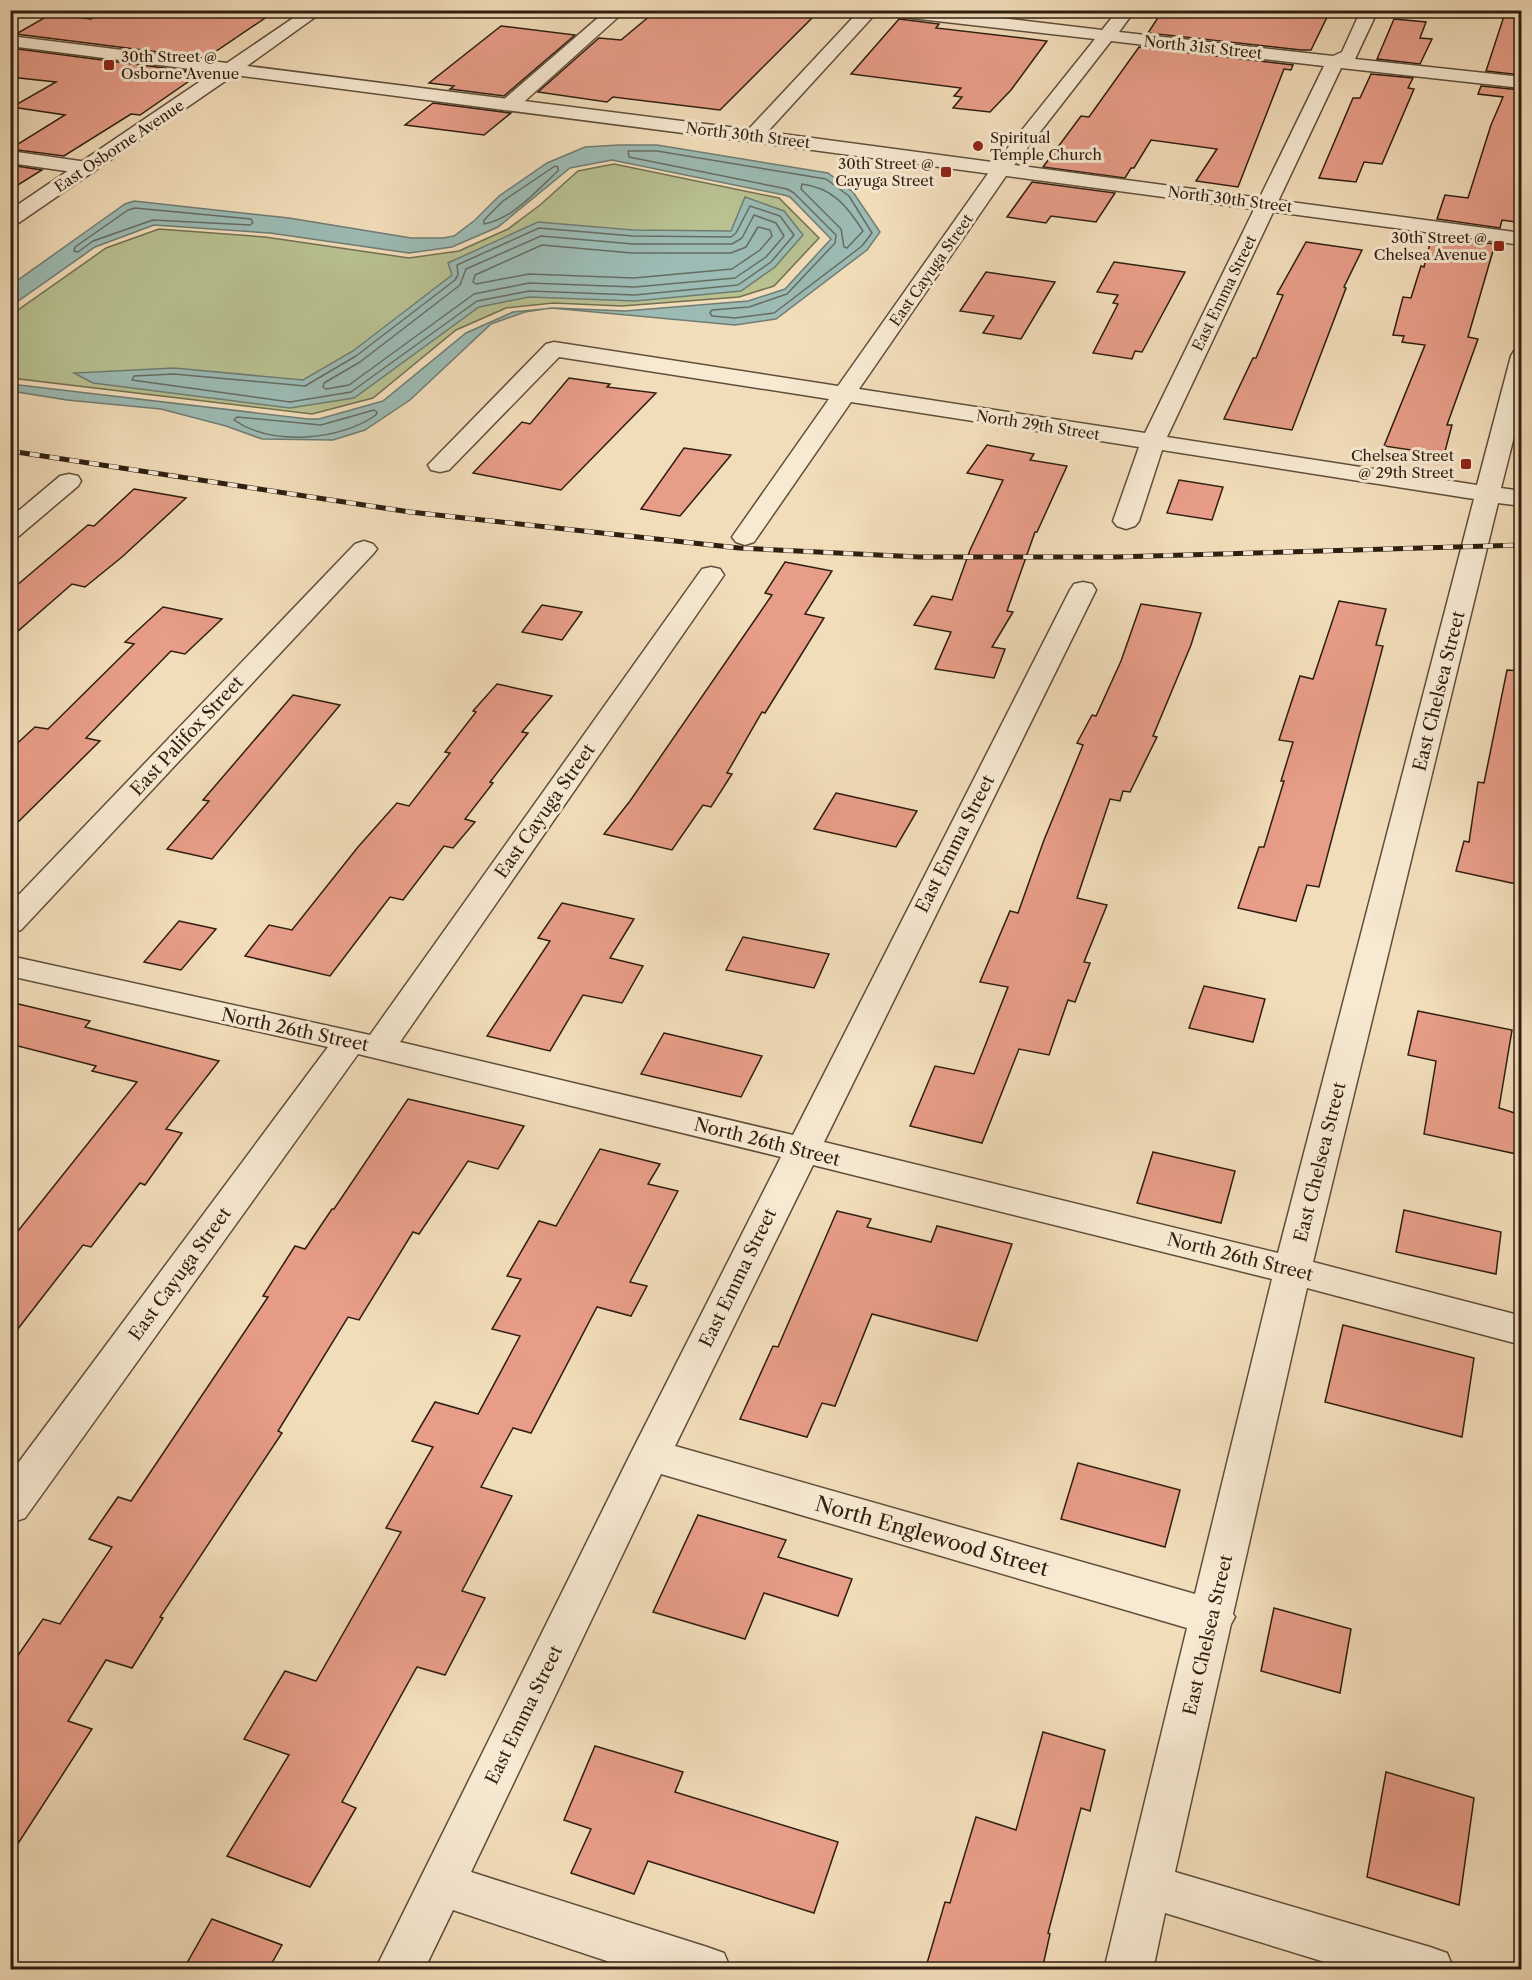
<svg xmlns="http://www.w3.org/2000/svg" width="1532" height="1980" font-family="'Libre Caslon Text',serif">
<rect width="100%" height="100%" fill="#f2ddba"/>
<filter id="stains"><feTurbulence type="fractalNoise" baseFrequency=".00333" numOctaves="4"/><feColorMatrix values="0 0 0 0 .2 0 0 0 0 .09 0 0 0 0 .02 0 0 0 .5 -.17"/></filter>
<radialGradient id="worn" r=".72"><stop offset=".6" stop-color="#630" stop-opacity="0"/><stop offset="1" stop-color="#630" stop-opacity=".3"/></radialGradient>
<!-- green -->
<polygon fill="#b9c191" stroke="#747051" stroke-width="1.5" points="614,164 779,198 819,238 774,286 739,297 622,306 553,303 506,308 456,330 373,398 312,414 11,378 11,315 106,248 159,229 265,237 409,258 459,251 508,229 540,205 578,171"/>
<!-- water -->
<g fill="#9cbbb4" stroke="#707c73" stroke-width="1.5">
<polygon points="619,145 657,145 828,173 853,192 880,232 867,250 776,319 735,325 551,308 525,312 491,324 410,400 365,430 333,440 262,439 226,426 161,409 67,400 11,391 11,384 308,419 319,419 383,401 466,333 513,312 554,308 625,311 748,301 785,289 831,239 790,197 784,195 612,160 570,168 498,227 452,247 409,253 270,233 154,225 95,247 11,306 11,285 105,218 125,204 134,201 289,218 411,238 443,238 454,236 475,220 499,196 547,163 585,147"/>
<polygon points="745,197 784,211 803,235 775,267 741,291 635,301 529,297 479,307 354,398 290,408 93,383 74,373 174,368 303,380 353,351 452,275 448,263 538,222 633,230 731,231"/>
</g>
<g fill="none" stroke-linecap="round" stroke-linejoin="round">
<!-- shore -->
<g stroke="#666c62" stroke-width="1.5">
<polygon points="628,151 657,151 826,179 849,196 872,233 862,246 774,313 735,318 712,316 710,313 712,310 749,307 787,294 835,243 836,235 794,193 787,189 629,157"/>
<path d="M555,166l3,1v4c-21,19 -45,48 -74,53v-4l19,-19z"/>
<path d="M802,184c31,4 45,22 61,47l-16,17 -3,-1 -3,-18 -40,-40z"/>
<polygon points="750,206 780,216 794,235 771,262 738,285 635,295 529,291 477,301 351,392 290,402 132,380 134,376 174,374 305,386 356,356 455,280 458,275 457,265 539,228 633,236 731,237 736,233"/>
<polygon points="135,208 251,219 253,223 250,225 153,220 93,241 78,252 74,251 75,247 128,210"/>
<polygon points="754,215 776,223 784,236 766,257 735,278 635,287 529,283 474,294 349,385 326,389 323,387 324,383 360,362 460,285 466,269 541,236 633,244 732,244 742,238"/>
<polygon points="758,227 770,230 772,236 760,250 732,269 634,278 529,274 476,284 473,282 475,275 542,245 632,253 731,253 746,247"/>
<path d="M374,410l3,2 -1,3c-37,26 -104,31 -142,5l3,-3 84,8z"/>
</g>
</g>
<!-- building -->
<g fill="#e89d88" stroke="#2f1e11" stroke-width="1.5">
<polygon points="106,10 277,10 206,58 16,34 51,14 91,19"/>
<polygon points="657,10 811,10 803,17 812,18 720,110 613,97 607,102 538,92 599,38 621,40"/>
<polygon points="1163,10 1305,10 1329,13 1311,50 1301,50 1148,33"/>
<polygon points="1506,10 1521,10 1521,75 1486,71"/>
<polygon points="899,19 939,24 936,28 1047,41 1011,90 990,112 953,108 962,97 954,96 961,88 851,74"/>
<polygon points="1394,19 1426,22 1420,38 1432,39 1420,64 1377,59"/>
<polygon points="501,26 575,35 504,96 450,89 454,86 429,83"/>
<polygon points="1139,47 1293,65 1291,70 1284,69 1238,187 1196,181 1217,149 1151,140 1134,168 1131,168 1125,178 1043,167 1081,116 1089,117"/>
<polygon points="10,48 187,71 180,75 195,77 140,115 131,114 64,156 10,149 65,115 12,107 56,82 10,77"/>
<polygon points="1371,74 1413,78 1408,88 1414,89 1382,164 1364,162 1356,182 1319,178 1353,98 1360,98"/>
<polygon points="1481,86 1521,90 1521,202 1516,222 1502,220 1500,228 1437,219 1445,195 1468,198 1491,125 1503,97 1478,94"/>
<polygon points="433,103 511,113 484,135 405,125"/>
<polygon points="10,165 42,170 10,190"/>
<polygon points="1032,182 1115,193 1096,222 1051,216 1046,223 1007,217"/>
<polygon points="1432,235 1495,244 1468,337 1478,339 1447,425 1452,425 1444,455 1384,446 1425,345 1402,342 1404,336 1393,335 1403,297 1411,298 1421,266 1424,267"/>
<polygon points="1306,242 1362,250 1344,287 1346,288 1292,430 1224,419 1253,358 1256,358 1283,295 1277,294"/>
<polygon points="1114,262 1185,272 1142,352 1135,351 1132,359 1093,353 1118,304 1113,303 1118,295 1097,292"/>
<polygon points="986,272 1055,282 1021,339 983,333 994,316 960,311"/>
<polygon points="569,378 610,384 607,387 656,393 561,490 473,473 522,422 530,424"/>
<polygon points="987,445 1034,454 1030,460 1067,466 1037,532 1035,532 1007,611 1013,612 992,647 1005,649 994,678 935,669 951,632 914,625 932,596 952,600 970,550 1003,480 967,473"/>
<polygon points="684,448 731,455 680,516 641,509"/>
<polygon points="1179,480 1223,487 1212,520 1167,513"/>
<polygon points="134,489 186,498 122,557 85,587 72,584 10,638 10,591 88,525 94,526"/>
<polygon points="785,562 832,571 805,614 824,618 765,713 762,712 727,773 732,774 711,807 703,805 672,850 604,834 630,801 772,595 765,593"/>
<polygon points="1339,601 1386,609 1376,645 1383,646 1319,887 1307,885 1296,921 1238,908 1259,847 1264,847 1284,781 1281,781 1293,742 1279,740 1300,676 1313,679"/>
<polygon points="1141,604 1201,613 1191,645 1153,736 1157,737 1130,792 1123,791 1120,801 1110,799 1077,898 1107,905 1084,962 1090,963 1075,1002 1068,1000 1049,1055 1019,1049 982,1143 910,1126 935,1066 974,1074 1008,987 980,982 1010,911 1018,913 1044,840 1083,745 1077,743 1092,715 1096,716 1121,661"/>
<polygon points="542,605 582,612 562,640 522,632"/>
<polygon points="163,607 222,619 185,654 171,651 86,738 100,741 10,830 10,750 35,727 48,729 134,644 125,642"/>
<polygon points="1507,670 1521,671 1521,885 1456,871 1464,841 1469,842 1478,782 1484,783"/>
<polygon points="497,684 552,696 522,732 528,733 490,782 493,783 465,819 475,822 453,848 444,846 403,900 390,897 330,976 245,956 269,925 292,930 358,847 397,803 409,806 450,753 445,752 476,712 473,711"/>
<polygon points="293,695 340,705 212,859 167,849 209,801 203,800"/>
<polygon points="836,793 917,811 896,847 814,829"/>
<polygon points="562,903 634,919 610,958 643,966 622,1003 583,995 550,1051 487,1036 550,941 538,938"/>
<polygon points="179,921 216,929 181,970 144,962"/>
<polygon points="743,937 829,954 814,988 726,970"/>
<polygon points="1204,986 1265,999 1253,1042 1189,1028"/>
<polygon points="10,1002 90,1021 85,1027 219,1061 166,1129 182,1133 145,1185 140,1183 91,1247 83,1245 10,1339 10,1241 137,1082 92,1071 96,1066 10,1044"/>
<polygon points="1418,1011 1512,1030 1499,1108 1521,1115 1521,1155 1424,1134 1436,1061 1408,1055"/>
<polygon points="664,1033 762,1056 741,1097 641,1074"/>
<polygon points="408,1099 524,1126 498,1169 468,1161 419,1234 413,1232 359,1320 348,1317 278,1431 282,1433 160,1617 163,1618 132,1668 106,1660 68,1721 92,1729 10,1856 10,1667 43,1619 60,1624 112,1547 89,1539 118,1497 131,1501 268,1297 263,1296 295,1246 305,1249 332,1209 334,1209"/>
<polygon points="600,1149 660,1164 648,1184 678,1191 630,1282 647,1286 631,1316 597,1307 531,1433 513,1428 481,1487 512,1496 462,1591 485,1598 445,1675 417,1667 342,1802 356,1808 310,1887 227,1856 289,1755 244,1739 285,1671 316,1681 401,1532 386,1528 433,1447 412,1441 435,1402 478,1414 520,1336 492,1329 521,1279 507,1276 539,1221 556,1226"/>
<polygon points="1153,1152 1235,1171 1221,1223 1137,1203"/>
<polygon points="1404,1210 1501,1232 1496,1274 1396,1252"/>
<polygon points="837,1211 871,1219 867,1227 931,1242 937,1226 1012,1244 977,1341 872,1314 835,1406 822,1403 807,1437 740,1419 773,1346 778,1347"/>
<polygon points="1343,1325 1474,1358 1462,1437 1325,1402"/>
<polygon points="1078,1463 1180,1490 1165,1547 1061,1519"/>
<polygon points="698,1515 786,1540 778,1557 852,1579 838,1616 764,1593 745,1639 653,1612"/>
<polygon points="1274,1608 1351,1629 1340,1693 1261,1671"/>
<polygon points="1043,1732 1105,1750 1090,1811 1081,1808 1048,1933 1050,1934 1042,1970 925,1970 945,1902 950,1903 976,1817 1016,1830"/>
<polygon points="595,1746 683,1772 675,1792 838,1842 814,1913 648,1861 634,1894 571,1873 591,1829 564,1820"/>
<polygon points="1386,1772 1474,1798 1459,1905 1367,1877"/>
<polygon points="212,1919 282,1945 268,1970 183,1970"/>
</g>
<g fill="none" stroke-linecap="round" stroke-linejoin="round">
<!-- minor casing -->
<g stroke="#604e3b" stroke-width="3">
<g id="minor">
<polygon points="607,10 626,10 516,109 502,109 500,105 502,101"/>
<path d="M860,10h73l169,20 16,-20h17l-16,22 214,24 9,-4 19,-42h17l-23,49 167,18v11l-181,-20 -174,369 310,48 34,-129 3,-5 8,-2v56l-21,83 21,3v15l-24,-3 -185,759 209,54v29l-215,-57 -74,326 2,3 -4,7 -56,248 255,75 17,6 7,17h-103l-186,-57 -12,57h-49l83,-342 -526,-154 -190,398 236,75 17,6 7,17h-97l-181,-60 -29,60h-49l255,-515 151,-298 -423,-103 -333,464 -15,5v-49l318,-427 -318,-71v-20l360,79 332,-466 9,-2 9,2 4,6 -324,467 393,93 277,-545 4,-6 9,-2 9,2 4,6 -272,552 454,111 196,-754 -312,-49 -23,71 -4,5 -9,3 -9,-3 -4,-5 26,-74 -288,-45 -97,140 -9,3 -9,-3 -4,-5 97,-138 -270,-42 -110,113 -9,2 -9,-2 -3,-5 118,-121 8,-2 284,44 156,-221 101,-126 -211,-24 -7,-3 -117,128h-14l-3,-4 3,-4zM1111,41l213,25 -179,367 -286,-44 149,-216zM813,1165l459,114 -77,315 -520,-148z"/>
<polygon points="10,151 87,162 94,164 97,168 94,172 87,174 10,163"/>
<polygon points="69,474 78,476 81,481 78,486 19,536 10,539 10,518 60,476"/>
<polygon points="364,541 373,544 377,549 373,554 21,930 10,933 10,904 355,544"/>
</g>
</g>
<!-- tertiary casing -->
<g stroke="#604e3b" stroke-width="3">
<polygon id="tertiary" points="305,10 325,10 247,66 753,130 1522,233 1522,245 753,142 234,75 17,224 10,226 10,210 214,72 10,46 10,36 227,63"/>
</g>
<!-- minor -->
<use href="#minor" fill="#f7e9d2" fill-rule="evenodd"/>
<!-- tertiary -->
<use href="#tertiary" fill="#f7e9d2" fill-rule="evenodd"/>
<!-- rail casing -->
<g stroke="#2f1e11" stroke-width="5">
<polyline id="rail" points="10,451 410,512 739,548 919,557 1116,557 1522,545"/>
</g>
<!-- rail -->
<use href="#rail" stroke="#f7e9d2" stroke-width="4" stroke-dasharray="10" stroke-linecap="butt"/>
</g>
<!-- markers -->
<g fill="#8f2418" stroke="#f7e9d2" stroke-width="2">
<rect x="103" y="59" width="12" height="12" rx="3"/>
<circle cx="978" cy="146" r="6"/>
<rect x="940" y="166" width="12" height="12" rx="3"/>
<rect x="1493" y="240" width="12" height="12" rx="3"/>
<rect x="1460" y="458" width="12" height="12" rx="3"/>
</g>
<g text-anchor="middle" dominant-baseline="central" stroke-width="6" stroke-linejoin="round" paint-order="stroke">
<!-- far-street labels -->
<g font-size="15" fill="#2f1e11" stroke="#f7e9d2">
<text transform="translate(1203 47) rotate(6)">North 31st Street</text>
<text transform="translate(748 135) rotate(7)">North 30th Street</text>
<text transform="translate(119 146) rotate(-34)">East Osborne Avenue</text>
<text transform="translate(1230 199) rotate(7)">North 30th Street</text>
<text transform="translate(931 270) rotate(-55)">East Cayuga Street</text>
<text transform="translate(1224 293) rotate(-64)">East Emma Street</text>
<text transform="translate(1038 425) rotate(9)">North 29th Street</text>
</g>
<!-- far-poi labels -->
<g font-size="15" fill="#2f1e11" stroke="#f7e9d2" text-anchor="end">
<text x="121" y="56" text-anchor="start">30th Street @<tspan x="121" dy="17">Osborne Avenue</tspan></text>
<text x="990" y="137" text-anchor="start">Spiritual<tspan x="990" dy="17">Temple Church</tspan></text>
<text x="934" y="163">30th Street @<tspan x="934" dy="17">Cayuga Street</tspan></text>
<text x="1487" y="237">30th Street @<tspan x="1487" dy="17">Chelsea Avenue</tspan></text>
<text x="1454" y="455">Chelsea Street<tspan x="1454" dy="17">@ 29th Street</tspan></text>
</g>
<!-- street labels -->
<g font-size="18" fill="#2f1e11" stroke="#f7e9d2">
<text transform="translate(1439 691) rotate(-76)">East Chelsea Street</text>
<text transform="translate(187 736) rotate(-47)">East Palifox Street</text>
<text transform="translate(545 811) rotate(-55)">East Cayuga Street</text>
<text transform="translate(955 844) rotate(-63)">East Emma Street</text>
<text transform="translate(295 1030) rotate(12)">North 26th Street</text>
<text transform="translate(767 1142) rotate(14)">North 26th Street</text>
<text transform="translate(1320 1162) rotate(-76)">East Chelsea Street</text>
<text transform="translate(1240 1257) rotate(14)">North 26th Street</text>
<text transform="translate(180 1274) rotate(-54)">East Cayuga Street</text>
<text transform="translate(738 1278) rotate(-64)">East Emma Street</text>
<text transform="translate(1208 1635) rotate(-77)">East Chelsea Street</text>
<text transform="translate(524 1715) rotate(-64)">East Emma Street</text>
</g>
<!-- near-street labels -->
<g font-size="21" fill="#2f1e11" stroke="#f7e9d2">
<text transform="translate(932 1536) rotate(16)">North Englewood Street</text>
</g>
</g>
<!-- margin -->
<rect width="1532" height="1980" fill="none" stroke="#f2ddba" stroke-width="36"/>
<rect x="12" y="12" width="1508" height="1956" fill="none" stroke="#2f1e11" stroke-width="3"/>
<rect x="18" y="18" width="1496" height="1944" fill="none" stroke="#2f1e11" stroke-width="1.5"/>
<rect width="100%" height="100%" filter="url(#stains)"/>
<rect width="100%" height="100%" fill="url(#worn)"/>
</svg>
